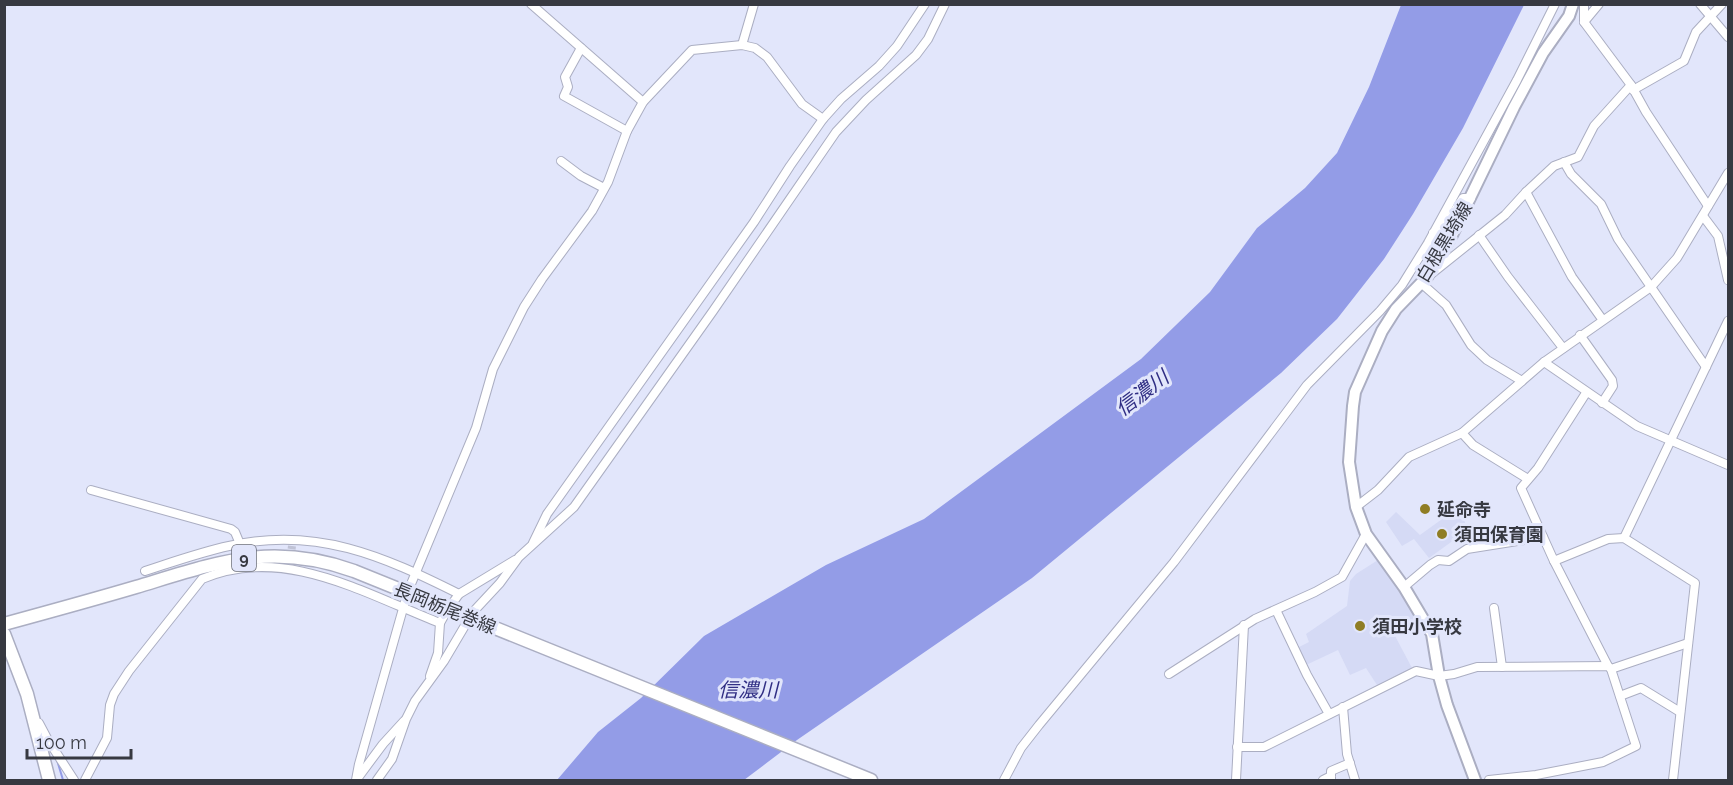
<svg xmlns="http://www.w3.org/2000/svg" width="1733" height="785" font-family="Raleway,'Noto Sans JP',sans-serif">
<rect width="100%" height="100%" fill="#e2e6fb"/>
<!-- built -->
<g fill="#d5daf5">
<polygon points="1456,509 1465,522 1465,532 1429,558 1414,539 1402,546 1386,522 1396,512 1420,535"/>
<polygon points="1378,560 1400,588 1418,619 1394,634 1412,668 1377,685 1366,668 1350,675 1338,650 1306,665 1297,648 1309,642 1306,634 1347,606 1350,581 1356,574"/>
</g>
<!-- water -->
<polygon fill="#939ce7" points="1401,5 1524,5 1463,128 1413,214 1384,259 1337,319 1281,373 1032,578 797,740 744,780 557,780 598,732 641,698 704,636 826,565 924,519 1141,359 1210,292 1257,228 1305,188 1337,153 1369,87"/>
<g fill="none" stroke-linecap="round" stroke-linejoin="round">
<!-- stream -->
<polyline stroke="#939ce7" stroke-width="2" points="57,760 63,780"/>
<!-- minor-tunnel -->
<polyline stroke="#c0c3d6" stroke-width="8" stroke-dasharray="8 4" stroke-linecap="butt" points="290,561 292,546"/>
<!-- minor casing -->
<g stroke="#abaec2" stroke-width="10">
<g id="minor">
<polyline points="531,4 643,102"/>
<polyline points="1584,4 1584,22 1631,85 1646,112 1708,206"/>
<polyline points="1700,4 1728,37"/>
<polyline points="1584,22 1599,4"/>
<polyline points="742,45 754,4"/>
<polyline points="581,48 565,77 568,87 564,96 627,131"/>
<polyline points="1633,90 1684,61 1696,32 1722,4"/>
<polyline points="561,161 581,176 604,188"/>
<polyline points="1564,162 1571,174 1601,204 1618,239 1706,367"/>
<polyline points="1526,192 1572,277 1602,319"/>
<polyline points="1703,216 1718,236 1728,280"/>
<polyline points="1433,233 1441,232 1463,198 1471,198"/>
<polyline points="1479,235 1508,277 1563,348"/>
<polyline points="1430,275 1505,215 1526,192 1554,166 1578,157 1594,126 1631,85"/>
<polyline points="1421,283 1446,305 1471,345 1487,360 1522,381"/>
<polyline points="1580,335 1612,380 1613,386 1602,403"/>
<polyline points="1544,362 1637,426 1728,465"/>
<polyline points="1586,393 1538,468 1521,488 1554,561 1608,666"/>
<polyline points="1462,433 1473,445 1528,479"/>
<polyline points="91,490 231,529 235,532 240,544"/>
<polyline points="1356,507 1378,490 1409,457 1462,433 1544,362 1651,287 1677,258 1728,173"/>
<polyline points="1624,538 1728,321"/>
<polyline points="533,543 547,514 754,222 790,166 823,119 841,99 879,66 897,46 925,4"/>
<polyline points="1554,561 1608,539 1624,538 1695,583 1673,780"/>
<path d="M145,571c28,-9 56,-19 84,-25 87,-20 154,10 230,48"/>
<polyline points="411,584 476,428 493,369 524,307 542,279 592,211 608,182 627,131 643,102 692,50 742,45 755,48 767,57 802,104 823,119"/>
<polyline points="1404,587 1430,565 1438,560 1449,561 1467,549 1543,537"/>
<polyline points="454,601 459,594 515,560"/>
<polyline points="1494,608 1502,667"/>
<polyline points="1276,610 1307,675 1329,714"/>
<polyline points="1169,674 1255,619 1315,592 1342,577 1366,534"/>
<polyline points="430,676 438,653 440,623 445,614"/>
<polyline points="1620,696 1641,688 1680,712"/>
<polyline points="1343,707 1347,754 1355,780"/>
<polyline points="39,723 48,740 74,780"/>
<polyline points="1237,747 1264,747 1416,671 1439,676 1454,674 1477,667 1608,666 1611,669 1688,643"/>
<polyline points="357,779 383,744 404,721"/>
<path d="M85,780l22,-42 3,-33 4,-11 15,-23 73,-92c82,-35 163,15 238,44"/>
<polyline points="356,780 359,764 406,598"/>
<polyline points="377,780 392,759 406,719 415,701 444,661 473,612 500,583 519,557 574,507 713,311 836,132 866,100 916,55 928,39 945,4"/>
<polyline points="1004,780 1021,748 1039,725 1174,562 1307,385 1380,311 1402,285 1428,243 1517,80 1555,4"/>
<polyline points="1236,780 1244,625"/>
<polyline points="1323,780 1331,776"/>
<polyline points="1331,780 1331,771 1350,763"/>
<polyline points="1489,780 1536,775 1603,762 1636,746 1611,669"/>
</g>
</g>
<!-- secondary casing -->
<g stroke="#abaec2" stroke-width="14">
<polyline id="secondary" points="1475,780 1447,705 1439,676 1432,634 1404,587 1366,534 1356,507 1349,462 1353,406 1355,392 1382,331 1396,309 1427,277 1452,235 1514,107 1543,53 1569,16 1573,4"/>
</g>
<!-- primary casing -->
<g stroke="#abaec2" stroke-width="15">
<g id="primary">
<path d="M4,624c44,-12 88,-24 132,-37 80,-24 135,-46 218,-16l517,209"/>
<polyline points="4,634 27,694 49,780"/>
</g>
</g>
<!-- minor -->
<use href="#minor" stroke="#fff" stroke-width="8"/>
<!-- secondary -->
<use href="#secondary" stroke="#fff" stroke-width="10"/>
<!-- primary -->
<use href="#primary" stroke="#fff" stroke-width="12"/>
</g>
<!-- markers -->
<g fill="#8f7d24" stroke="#e2e6fb" stroke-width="2">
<circle cx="1425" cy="509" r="6"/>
<circle cx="1442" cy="534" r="6"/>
<circle cx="1360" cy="626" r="6"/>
</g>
<g text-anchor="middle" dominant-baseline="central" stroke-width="6" stroke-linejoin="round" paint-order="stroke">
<!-- shield labels -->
<rect fill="#e2e6fb" stroke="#6a6d79" stroke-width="1.5" x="232" y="545" width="24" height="26" rx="4.5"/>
<g font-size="16" font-weight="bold" fill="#373941">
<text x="244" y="558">9</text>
</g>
<!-- street labels -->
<g font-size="18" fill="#373941" stroke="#e2e6fb">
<text transform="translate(1444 242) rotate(-59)">白根黒埼線</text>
<text transform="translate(445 608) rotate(22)">長岡栃尾巻線</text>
</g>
<!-- poi labels -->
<g font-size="18" font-weight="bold" fill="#373941" stroke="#e2e6fb" text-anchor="start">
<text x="1437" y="509">延命寺</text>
<text x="1454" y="534">須田保育園</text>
<text x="1372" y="626">須田小学校</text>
</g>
<!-- water labels -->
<g font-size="20" font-style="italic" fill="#302e84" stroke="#e2e6fb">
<text transform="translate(1142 393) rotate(-37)">信濃川</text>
<text x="748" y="690">信濃川</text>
</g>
</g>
<!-- border -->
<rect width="1733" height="785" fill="none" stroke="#373941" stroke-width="12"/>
<!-- scale -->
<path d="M27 749v9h104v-9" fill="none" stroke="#373941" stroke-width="3"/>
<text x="36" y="749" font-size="18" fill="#373941" stroke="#e2e6fb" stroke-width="4.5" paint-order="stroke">100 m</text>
</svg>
